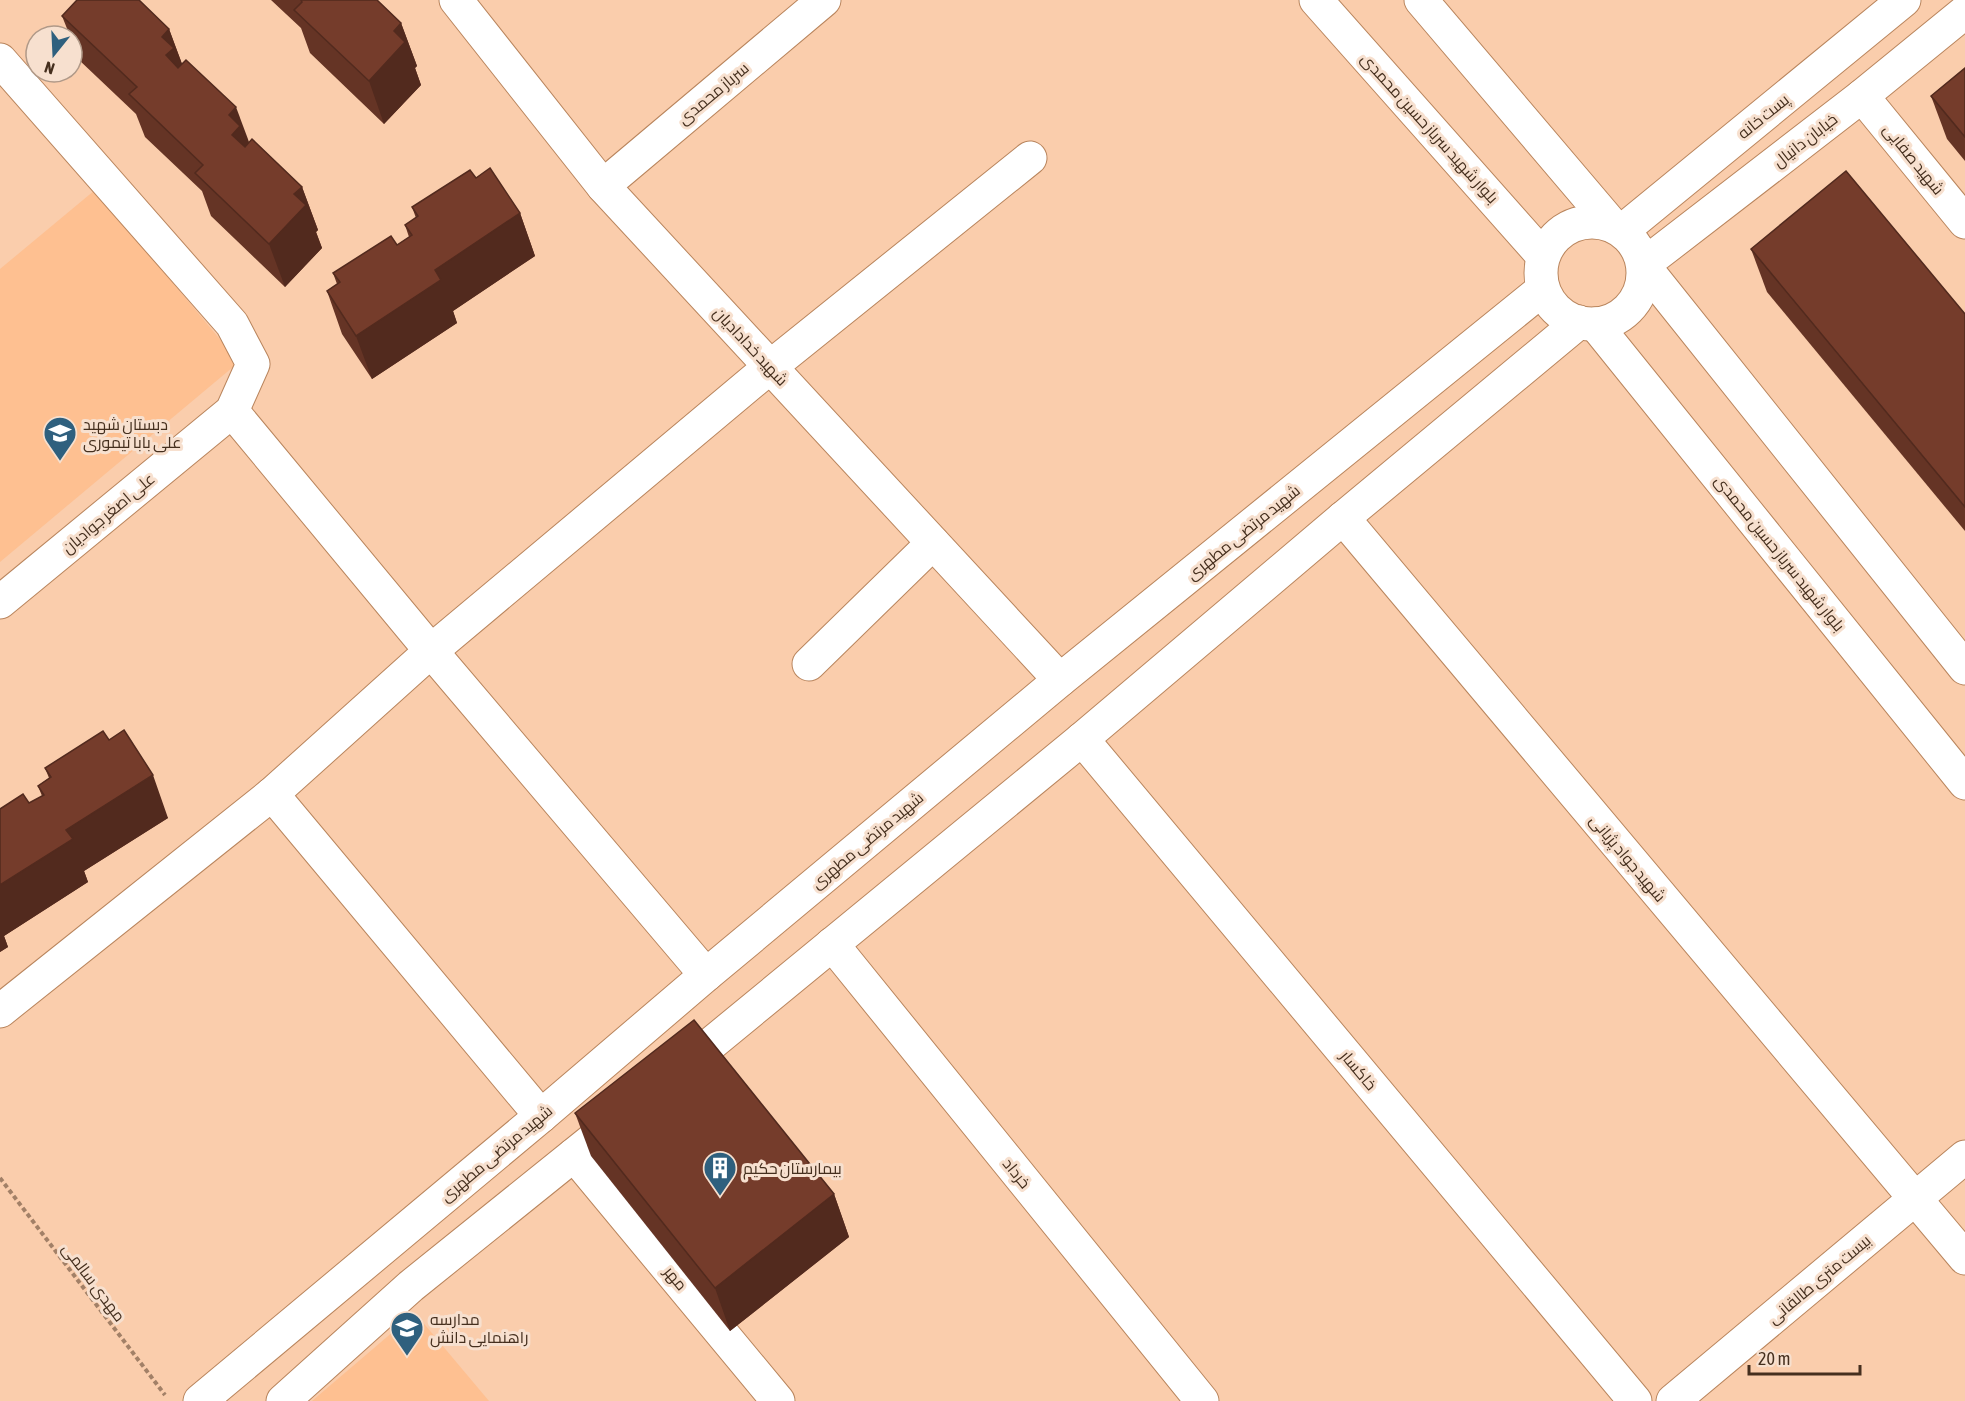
<svg xmlns="http://www.w3.org/2000/svg" width="1965" height="1401" font-family="'Asap Condensed',Cairo,sans-serif">
<rect width="100%" height="100%" fill="#facdac"/>
<!-- built -->
<g fill="#fec091">
<polygon points="95,190 239,362 0,562 0,269"/>
<polygon points="415,1313 489,1401 312,1401"/>
</g>
<g fill="none" stroke-linecap="round" stroke-linejoin="round">
<!-- minor casing -->
<g stroke="#b9855d" stroke-width="35">
<g id="minor">
<polyline points="456,0 603,186 1060,680"/>
<polyline points="0,60 232,324 253,364 232,411 0,602"/>
<polyline points="1862,96 1965,222"/>
<polyline points="603,186 824,0"/>
<polyline points="232,411 431,651 706,975"/>
<polyline points="1343,518 1965,1258"/>
<polyline points="809,664 933,543"/>
<polyline points="1082,739 1635,1401"/>
<polyline points="272,794 541,1116"/>
<polyline points="832,944 1202,1401"/>
<polyline points="0,1011 272,794 431,651 770,367 1030,158"/>
<polyline points="574,1155 778,1401"/>
</g>
</g>
<!-- tertiary casing -->
<g stroke="#b9855d" stroke-width="35">
<g id="tertiary">
<polyline points="1316,0 1543,256"/>
<polyline points="1421,0 1613,226"/>
<polyline points="1965,12 1862,96 1643,265 1965,668"/>
<circle cx="1592" cy="273" r="51"/>
<polyline points="1622,231 1904,0"/>
<polyline points="1595,324 1965,783"/>
<polyline points="678,1071 1082,739 1343,518 1579,322"/>
<polyline points="200,1401 541,1116 706,975 1060,680 1543,289"/>
<polyline points="283,1401 411,1286 621,1117"/>
<polyline points="1673,1401 1965,1157"/>
</g>
</g>
<!-- path -->
<polyline stroke="#a28067" stroke-width="4" stroke-dasharray="4.5 3" stroke-linecap="butt" points="0,1178 165,1395"/>
<!-- minor -->
<use href="#minor" stroke="#fff" stroke-width="33"/>
<!-- tertiary -->
<use href="#tertiary" stroke="#fff" stroke-width="33"/>
</g>
<!-- wall -->
<g fill="#653425">
<polygon points="271,0 377,0 401,23 417,66 415,68 421,85 384,124 310,53 301,28"/>
<polygon points="62,16 169,29 182,64 249,143 302,187 318,230 316,232 322,248 285,287 211,216 202,191 145,137 136,114 78,59 72,42 72,36 70,36"/>
<polygon points="1965,68 1965,161 1947,139 1931,96"/>
<polygon points="476,178 520,213 535,256 453,311 457,323 372,379 342,334 327,291 337,284 333,273 397,245 409,237 405,225 416,218 412,207"/>
<polygon points="1751,249 1965,314 1965,531 1767,292"/>
<polygon points="109,740 168,818 84,871 88,882 4,936 8,947 0,952 29,803 42,796 38,786 49,778 45,768"/>
<polygon points="575,1113 834,1194 849,1237 730,1331 591,1156"/>
</g>
<!-- shaded-wall -->
<g fill="#522a1e">
<polygon points="401,23 417,66 415,68 421,85 384,124 369,81 394,31"/>
<polygon points="169,29 185,72 183,74 166,55 162,37"/>
<polygon points="236,107 252,150 256,169 232,135 229,115"/>
<polygon points="302,187 318,230 316,232 322,248 285,287 269,244 294,194"/>
<polygon points="520,213 535,256 453,311 457,323 372,379 356,336 435,270"/>
<polygon points="153,775 168,818 84,871 88,882 4,936 8,947 0,952 0,885 66,830"/>
<polygon points="834,1194 849,1237 730,1331 715,1288"/>
</g>
<!-- building -->
<g fill="#753c2b" stroke="#522a1e" stroke-width="1.5">
<polygon points="77,0 139,0 169,29 162,37 174,48 166,55 178,68 186,60 236,107 229,115 240,126 232,135 245,147 252,139 302,187 294,194 306,205 269,244 195,173 203,165 129,94 137,87 62,16"/>
<polygon points="301,0 377,0 401,23 394,31 405,42 369,81 294,10 302,2"/>
<polygon points="1965,68 1965,137 1931,96"/>
<polygon points="490,168 520,213 435,270 441,280 356,336 327,291 340,282 333,273 391,236 397,245 412,235 405,225 418,216 412,207 470,170 476,178"/>
<polygon points="1846,171 1965,314 1965,507 1751,249"/>
<polygon points="124,730 153,775 66,830 73,839 0,885 0,809 23,794 29,803 44,795 38,786 51,777 45,768 103,731 109,740"/>
<polygon points="694,1020 834,1194 715,1288 575,1113"/>
</g>
<!-- icons -->
<defs>
<g id="school-pin" transform="scale(1.725)"><path d="M0 17L-7.5 6A9.5 9.5 0 1 1 7.5 6Z" fill="#2f607e" stroke="#f7e0cf"/><path d="M0-5L7-2L0 1L-7-2ZM-4 1L0 2.5L4 1V4Q0 6-4 4Z" fill="#fff"/></g>
<g id="building-pin" transform="scale(1.725)"><path d="M0 17L-7.5 6A9.5 9.5 0 1 1 7.5 6Z" fill="#2f607e" stroke="#f7e0cf"/><path d="M-4-6H4V6H1V3H-1V6H-4ZM-2.5-4.3h1.7v1.8h-1.7ZM.8-4.3h1.7v1.8H.8ZM-2.5-1h1.7V.8h-1.7ZM.8-1h1.7V.8H.8Z" fill="#fff"/></g>
</defs>
<g fill-rule="evenodd">
<use href="#school-pin" x="60" y="433"/>
<use href="#building-pin" x="720" y="1168"/>
<use href="#school-pin" x="407" y="1328"/>
</g>
<g text-anchor="middle" dominant-baseline="central" stroke-width="6" stroke-linejoin="round" paint-order="stroke">
<!-- street labels -->
<g font-size="16" fill="#452f1e" stroke="#f7e0cf">
<text transform="translate(713 93) rotate(-40)">سرباز محمدی</text>
<text transform="translate(1763 116) rotate(-39)">پست خانه</text>
<text transform="translate(1430 128) rotate(48)">بلوار شهید سرباز حسین محمدی</text>
<text transform="translate(1805 140) rotate(-38)">خیابان دانیال</text>
<text transform="translate(1914 159) rotate(51)">شهید صفایی</text>
<text transform="translate(751 346) rotate(47)">شهید خدادادیان</text>
<text transform="translate(108 513) rotate(-40)">علی اصغر جوادیان</text>
<text transform="translate(1243 532) rotate(-39)">شهید مرتضی مطهری</text>
<text transform="translate(1780 553) rotate(51)">بلوار شهید سرباز حسین محمدی</text>
<text transform="translate(867 840) rotate(-40)">شهید مرتضی مطهری</text>
<text transform="translate(1628 858) rotate(50)">شهید جواد پژیانی</text>
<text transform="translate(1359 1070) rotate(50)">خاکسار</text>
<text transform="translate(496 1153) rotate(-40)">شهید مرتضی مطهری</text>
<text transform="translate(1017 1173) rotate(51)">خرداد</text>
<text transform="translate(676 1278) rotate(50)">مهر</text>
<text transform="translate(1819 1279) rotate(-40)">بیست متری طالقانی</text>
<text transform="translate(94 1282) rotate(53)">مهدی سالمی</text>
</g>
<!-- poi labels -->
<g font-size="16" fill="#452f1e" stroke="#f7e0cf" text-anchor="start">
<text x="83" y="424">دبستان شهید<tspan x="83" dy="18">علی بابا تیموری</tspan></text>
<text x="743" y="1168">بیمارستان حکیم</text>
<text x="430" y="1319">مدارسه<tspan x="430" dy="18">راهنمایی دانش</tspan></text>
</g>
</g>
<!-- north arrow -->
<g transform="translate(54 54) rotate(198)"><circle r="28" fill="#f7e0cf" stroke="#b09988" stroke-width="1.5"/>
<path d="M0-4.5L10 22L0 15L-10 22Z" fill="#2f607e"/>
<text y="-9" font-size="16" font-weight="bold" text-anchor="middle" fill="#452f1e">N</text>
</g>
<!-- scale -->
<path d="M1749 1365v9h111v-9" fill="none" stroke="#452f1e" stroke-width="3"/>
<text x="1758" y="1365" font-size="18" fill="#452f1e" stroke="#f7e0cf" stroke-width="4.5" paint-order="stroke">20 m</text>
</svg>
